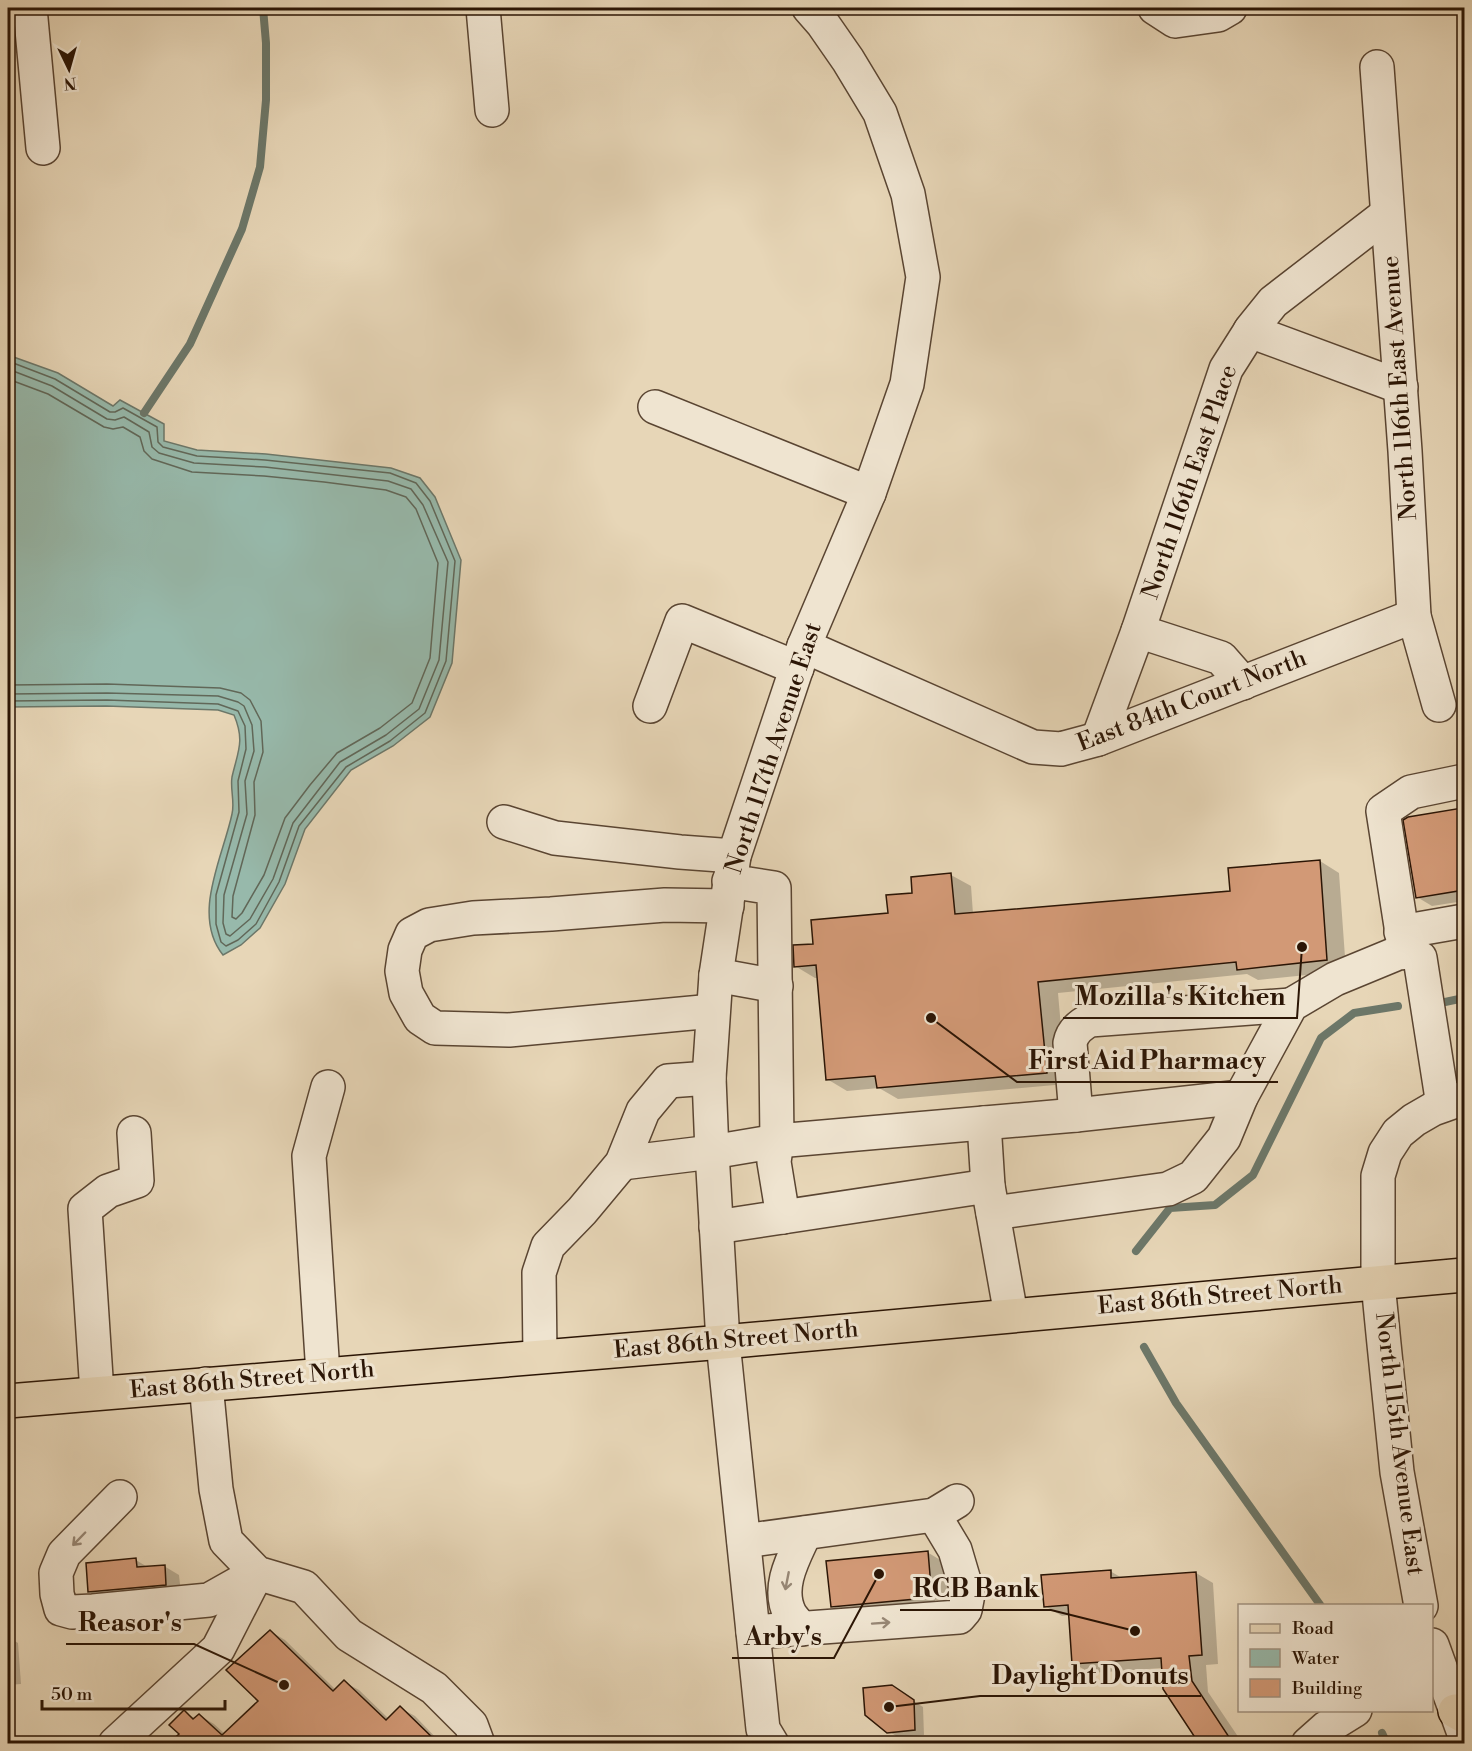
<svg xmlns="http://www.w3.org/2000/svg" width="1472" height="1751" font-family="'Libre Bodoni',serif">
<rect width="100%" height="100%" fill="#e7d6b7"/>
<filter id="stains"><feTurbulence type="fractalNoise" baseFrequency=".00333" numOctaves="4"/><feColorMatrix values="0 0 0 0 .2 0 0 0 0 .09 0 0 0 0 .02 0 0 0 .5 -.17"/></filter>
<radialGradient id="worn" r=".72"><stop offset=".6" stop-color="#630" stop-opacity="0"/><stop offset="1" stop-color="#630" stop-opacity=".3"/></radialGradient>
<!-- water -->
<path fill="#97b9ab" stroke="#6c7769" stroke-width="1.5" d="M8,355l50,18 55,33 7,-6 44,24v17l33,9 69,4 125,14 29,10 15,19 26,63 -9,103 -22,54 -37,29 -42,24 -46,59 -20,55 -25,44 -19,17 -18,10c-32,-40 0,-98 9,-141 3,-12 -2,-25 0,-37 6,-26 13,-36 2,-62l-16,-5 -112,-4 -98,1z"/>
<!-- shadow -->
<g fill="#0003">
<polygon points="1461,809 1464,811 1464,901 1432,906 1417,897"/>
<polygon points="1320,861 1339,873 1346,971 1258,980 1247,974 1058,993 1066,1084 898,1099 879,1088 847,1091 827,1079 818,978 815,978 795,966 815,945 890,914 914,894 951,875 971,886 973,914 1231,892"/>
<polygon points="927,1552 947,1564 950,1598 935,1600 936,1610 852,1618 832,1606"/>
<polygon points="136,1560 149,1568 164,1566 179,1575 181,1593 105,1600 90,1592"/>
<polygon points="1110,1571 1122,1578 1196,1573 1213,1583 1218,1664 1206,1665 1208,1692 1243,1744 1206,1744 1197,1738 1163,1668 1090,1673 1073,1663 1070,1615 1062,1616 1045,1606"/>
<polygon points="270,1631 285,1640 336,1690 344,1682 359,1690 389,1719 400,1708 415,1716 442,1744 171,1744 181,1734 184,1712 196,1719 199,1715 214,1724 225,1734 260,1701"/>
<polygon points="8,1637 18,1643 21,1684 8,1685"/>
<polygon points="901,1693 923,1707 924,1735 898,1737 888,1731"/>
</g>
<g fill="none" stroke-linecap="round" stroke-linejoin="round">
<!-- shore -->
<g stroke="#616758" stroke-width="1.5">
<polyline points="8,361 55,379 110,412 115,412 123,408 157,427 158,442 163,447 197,456 265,460 390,473 416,483 430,501 455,561 446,661 425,713 390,741 346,767 299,826 279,882 256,924 238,940 226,946 221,942 216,924 216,895 239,812 238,781 246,749 245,726 238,711 218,704 107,700 8,701"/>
<polyline points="8,369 52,386 107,419 115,420 124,417 149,432 152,447 159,453 194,463 265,467 388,481 411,489 423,505 448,562 439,660 419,709 386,735 340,762 293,823 273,879 250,919 230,936 226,934 223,923 224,895 247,814 245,781 254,751 252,725 244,706 238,702 218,696 107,693 8,694"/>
<polyline points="8,379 48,394 104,427 113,429 123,427 140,437 144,451 152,459 192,472 264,476 324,482 386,490 406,497 416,509 438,563 430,658 412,703 380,728 337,753 310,785 285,818 264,875 242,913 236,919 232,917 233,896 255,815 254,782 263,752 261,721 250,700 241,693 220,688 107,684 8,685"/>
</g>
<!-- stream -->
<g stroke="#6c7769" stroke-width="8">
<polyline points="144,413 190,344 242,229 260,167 266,100 266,43 263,8"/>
<polyline points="1445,1002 1464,998"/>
<polyline points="1136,1251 1170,1208 1215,1205 1253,1175 1321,1038 1354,1013 1398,1006"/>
<polyline points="1144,1347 1176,1403 1321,1606"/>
<polyline points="1382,1733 1387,1744"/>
</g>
</g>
<!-- building -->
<g fill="#d29976" stroke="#2b1505" stroke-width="1.5">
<polygon points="1462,808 1464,823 1464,890 1416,898 1403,820 1408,817"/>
<polygon points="1320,860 1327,960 1237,970 1236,962 1038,982 1047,1073 877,1088 875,1076 826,1080 816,965 794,967 793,945 813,944 811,920 888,913 886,895 912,893 911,877 951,873 955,914 1230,891 1228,868"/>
<polygon points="928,1551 931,1587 915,1589 916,1599 831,1607 826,1561"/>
<polygon points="136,1558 137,1567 165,1565 166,1585 88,1592 86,1563"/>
<polygon points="1111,1570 1111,1578 1196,1572 1202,1655 1189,1656 1192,1681 1229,1737 1196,1739 1163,1689 1161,1658 1072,1664 1068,1605 1044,1607 1041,1575"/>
<polygon points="270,1630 333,1691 344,1680 386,1720 400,1706 438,1743 169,1743 179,1734 169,1725 184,1710 193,1719 199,1714 222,1735 258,1701 226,1670"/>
<polygon points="892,1685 914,1700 915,1730 887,1733 865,1715 863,1688"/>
</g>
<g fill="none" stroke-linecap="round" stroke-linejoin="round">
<!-- minor casing -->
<g stroke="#5a4532" stroke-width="36">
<g id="minor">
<polyline points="30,8 43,148"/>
<polyline points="483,8 492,110"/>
<polyline points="1155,8 1175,21 1218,15 1230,8"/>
<polyline points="1377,67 1405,451 1414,616 1439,705"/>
<polyline points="1250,331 1401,387"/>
<polyline points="655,407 869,493"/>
<polyline points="1138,631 1221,658 1243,683"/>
<polyline points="804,646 1033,747 1061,749 1098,739 1414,616"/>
<polyline points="650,706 682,621 797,668"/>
<polyline points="1098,739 1138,631 1226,369 1252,328 1273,302 1387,214"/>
<polyline points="504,822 555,838 680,852 734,856"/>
<polyline points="729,881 774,888 777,1141 1076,1115 1241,1097"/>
<polyline points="1401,932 1464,921"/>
<polyline points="1405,952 1383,811 1411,792 1464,781"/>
<polyline points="716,975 776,986"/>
<polyline points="713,1011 509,1030 435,1028 420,1018 406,993 402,971 405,950 412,934 429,925 473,918 551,914 665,905 727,906"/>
<path d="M1076,1115l-6,-72c2,-11 10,-18 20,-23l201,-15"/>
<polyline points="984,1123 988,1186"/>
<polyline points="622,1163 712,1152 777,1141 774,1162 783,1217"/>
<polyline points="993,1213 1168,1189 1193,1177 1224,1138 1241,1097 1291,1005 1335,979 1398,953 1409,952 1420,958 1443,1105"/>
<polyline points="716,1227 988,1186 1011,1315"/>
<polyline points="540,1356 539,1273 548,1246 582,1211 622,1163 643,1111 668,1081 709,1078"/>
<polyline points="323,1374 309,1156 328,1087"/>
<polyline points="206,1384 216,1489 226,1541 257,1573 304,1587 349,1635 434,1688 471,1725 478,1744"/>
<polyline points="97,1393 85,1209 108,1191 137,1181 134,1133"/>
<polyline points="120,1497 64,1554 56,1573 57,1594 61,1609 72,1612 93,1611 209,1600 257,1573"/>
<polyline points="744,1541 934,1515 957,1501"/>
<polyline points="1421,1606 1397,1472 1384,1344 1378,1283 1378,1176 1385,1153 1398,1133 1414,1120 1433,1109 1464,1098"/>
<path d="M802,1629c-4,-5 -9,-10 -12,-15 -14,-27 4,-57 15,-81"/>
<polyline points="753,1632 959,1617 965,1610 968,1594 955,1550 934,1515"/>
<polyline points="1432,1645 1464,1733"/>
<polyline points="115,1744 218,1649 257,1573"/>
<polyline points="772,1744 763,1729 723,1342 712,1152 709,1078 716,975 734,856 804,646 869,493 907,384 923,277 908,194 880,113 848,60 823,24 809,8"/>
<polyline points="1308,1744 1326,1728 1355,1710"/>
</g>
</g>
<!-- major casing -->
<g stroke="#2b1505" stroke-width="36">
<polyline id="major" points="8,1401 723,1342 1464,1275"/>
</g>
<!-- highway casing -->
<g stroke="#2b1505" stroke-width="36">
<polyline id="highway" points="1455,1711 1464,1716"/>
</g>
<!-- minor -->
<use href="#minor" stroke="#efe4d0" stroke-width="33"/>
<!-- major -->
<use href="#major" stroke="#e7d6b7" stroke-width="33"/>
<!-- highway -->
<use href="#highway" stroke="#e7d6b7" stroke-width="33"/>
</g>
<!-- one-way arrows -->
<defs><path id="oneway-shaft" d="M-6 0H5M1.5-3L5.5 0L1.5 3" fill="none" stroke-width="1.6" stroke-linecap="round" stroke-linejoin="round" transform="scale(1.5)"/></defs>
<g stroke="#978775">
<use href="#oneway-shaft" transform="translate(79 1539) rotate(134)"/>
<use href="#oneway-shaft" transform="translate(787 1581) rotate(101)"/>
<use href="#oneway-shaft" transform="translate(881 1623) rotate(-4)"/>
</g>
<g text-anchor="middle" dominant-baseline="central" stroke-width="6" stroke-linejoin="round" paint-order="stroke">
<!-- street labels -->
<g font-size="24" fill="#2b1505" stroke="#efe4d0">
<text transform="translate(1400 388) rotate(-94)">North 116th East Avenue</text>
<text transform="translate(1190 482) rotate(-71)">North 116th East Place</text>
<text transform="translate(1192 701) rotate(-21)">East 84th Court North</text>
<text transform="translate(774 748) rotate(-72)">North 117th Avenue East</text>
<text transform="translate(1220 1296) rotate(-5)">East 86th Street North</text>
<text transform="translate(736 1340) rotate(-5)">East 86th Street North</text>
<text transform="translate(252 1380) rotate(-5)">East 86th Street North</text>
<text transform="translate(1399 1444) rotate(83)">North 115th Avenue East</text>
</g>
</g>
<!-- callouts -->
<path fill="none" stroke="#2b1505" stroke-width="2" d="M1302 947L1297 1018H1063M931 1018L1017 1082H1278M1135 1631L1051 1610H900M284 1685L194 1644H66M879 1574L834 1658H732M889 1707L980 1696H1201"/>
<g fill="#2b1505" stroke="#efe4d0" stroke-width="2">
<circle cx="1302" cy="947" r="6"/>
<circle cx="931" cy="1018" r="6"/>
<circle cx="1135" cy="1631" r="6"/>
<circle cx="284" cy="1685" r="6"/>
<circle cx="879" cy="1574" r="6"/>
<circle cx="889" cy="1707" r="6"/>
</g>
<g font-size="26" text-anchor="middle" font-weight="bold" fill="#2b1505" stroke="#efe4d0" stroke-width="6" stroke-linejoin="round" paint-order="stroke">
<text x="1180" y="1005">Mozilla's Kitchen</text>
<text x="1147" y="1069">First Aid Pharmacy</text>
<text x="976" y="1597">RCB Bank</text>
<text x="130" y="1631">Reasor's</text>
<text x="783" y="1645">Arby's</text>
<text x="1090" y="1684">Daylight Donuts</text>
</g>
<!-- margin -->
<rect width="1472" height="1751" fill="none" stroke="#e7d6b7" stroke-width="30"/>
<rect x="9" y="9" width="1454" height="1733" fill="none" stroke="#2b1505" stroke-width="3"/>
<rect x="15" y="15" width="1442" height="1721" fill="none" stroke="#2b1505" stroke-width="1.5"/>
<!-- legend -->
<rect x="1238" y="1604" width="195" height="108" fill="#efe4d0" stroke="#a1917f" stroke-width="1.5"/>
<rect x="1250" y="1624" width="30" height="9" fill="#e7d6b7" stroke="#a1917f" stroke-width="1.5"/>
<text x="1292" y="1634" font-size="18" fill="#2b1505">Road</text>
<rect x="1250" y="1649" width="30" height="18" fill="#97b9ab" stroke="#a1917f" stroke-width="1.5"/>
<text x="1292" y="1664" font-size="18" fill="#2b1505">Water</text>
<rect x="1250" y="1679" width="30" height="18" fill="#d29976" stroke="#a1917f" stroke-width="1.5"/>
<text x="1292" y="1694" font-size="18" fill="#2b1505">Building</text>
<!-- north arrow -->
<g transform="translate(69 69) rotate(175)" stroke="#efe4d0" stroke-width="4.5" paint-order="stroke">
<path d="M0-4.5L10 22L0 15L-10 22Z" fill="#2b1505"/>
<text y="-9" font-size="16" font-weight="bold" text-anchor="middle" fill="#2b1505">N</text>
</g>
<!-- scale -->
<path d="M42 1700v9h183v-9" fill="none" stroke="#2b1505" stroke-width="3"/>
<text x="51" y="1700" font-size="18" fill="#2b1505" stroke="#efe4d0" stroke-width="4.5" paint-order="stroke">50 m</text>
<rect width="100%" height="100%" filter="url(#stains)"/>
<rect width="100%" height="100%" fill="url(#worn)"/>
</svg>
